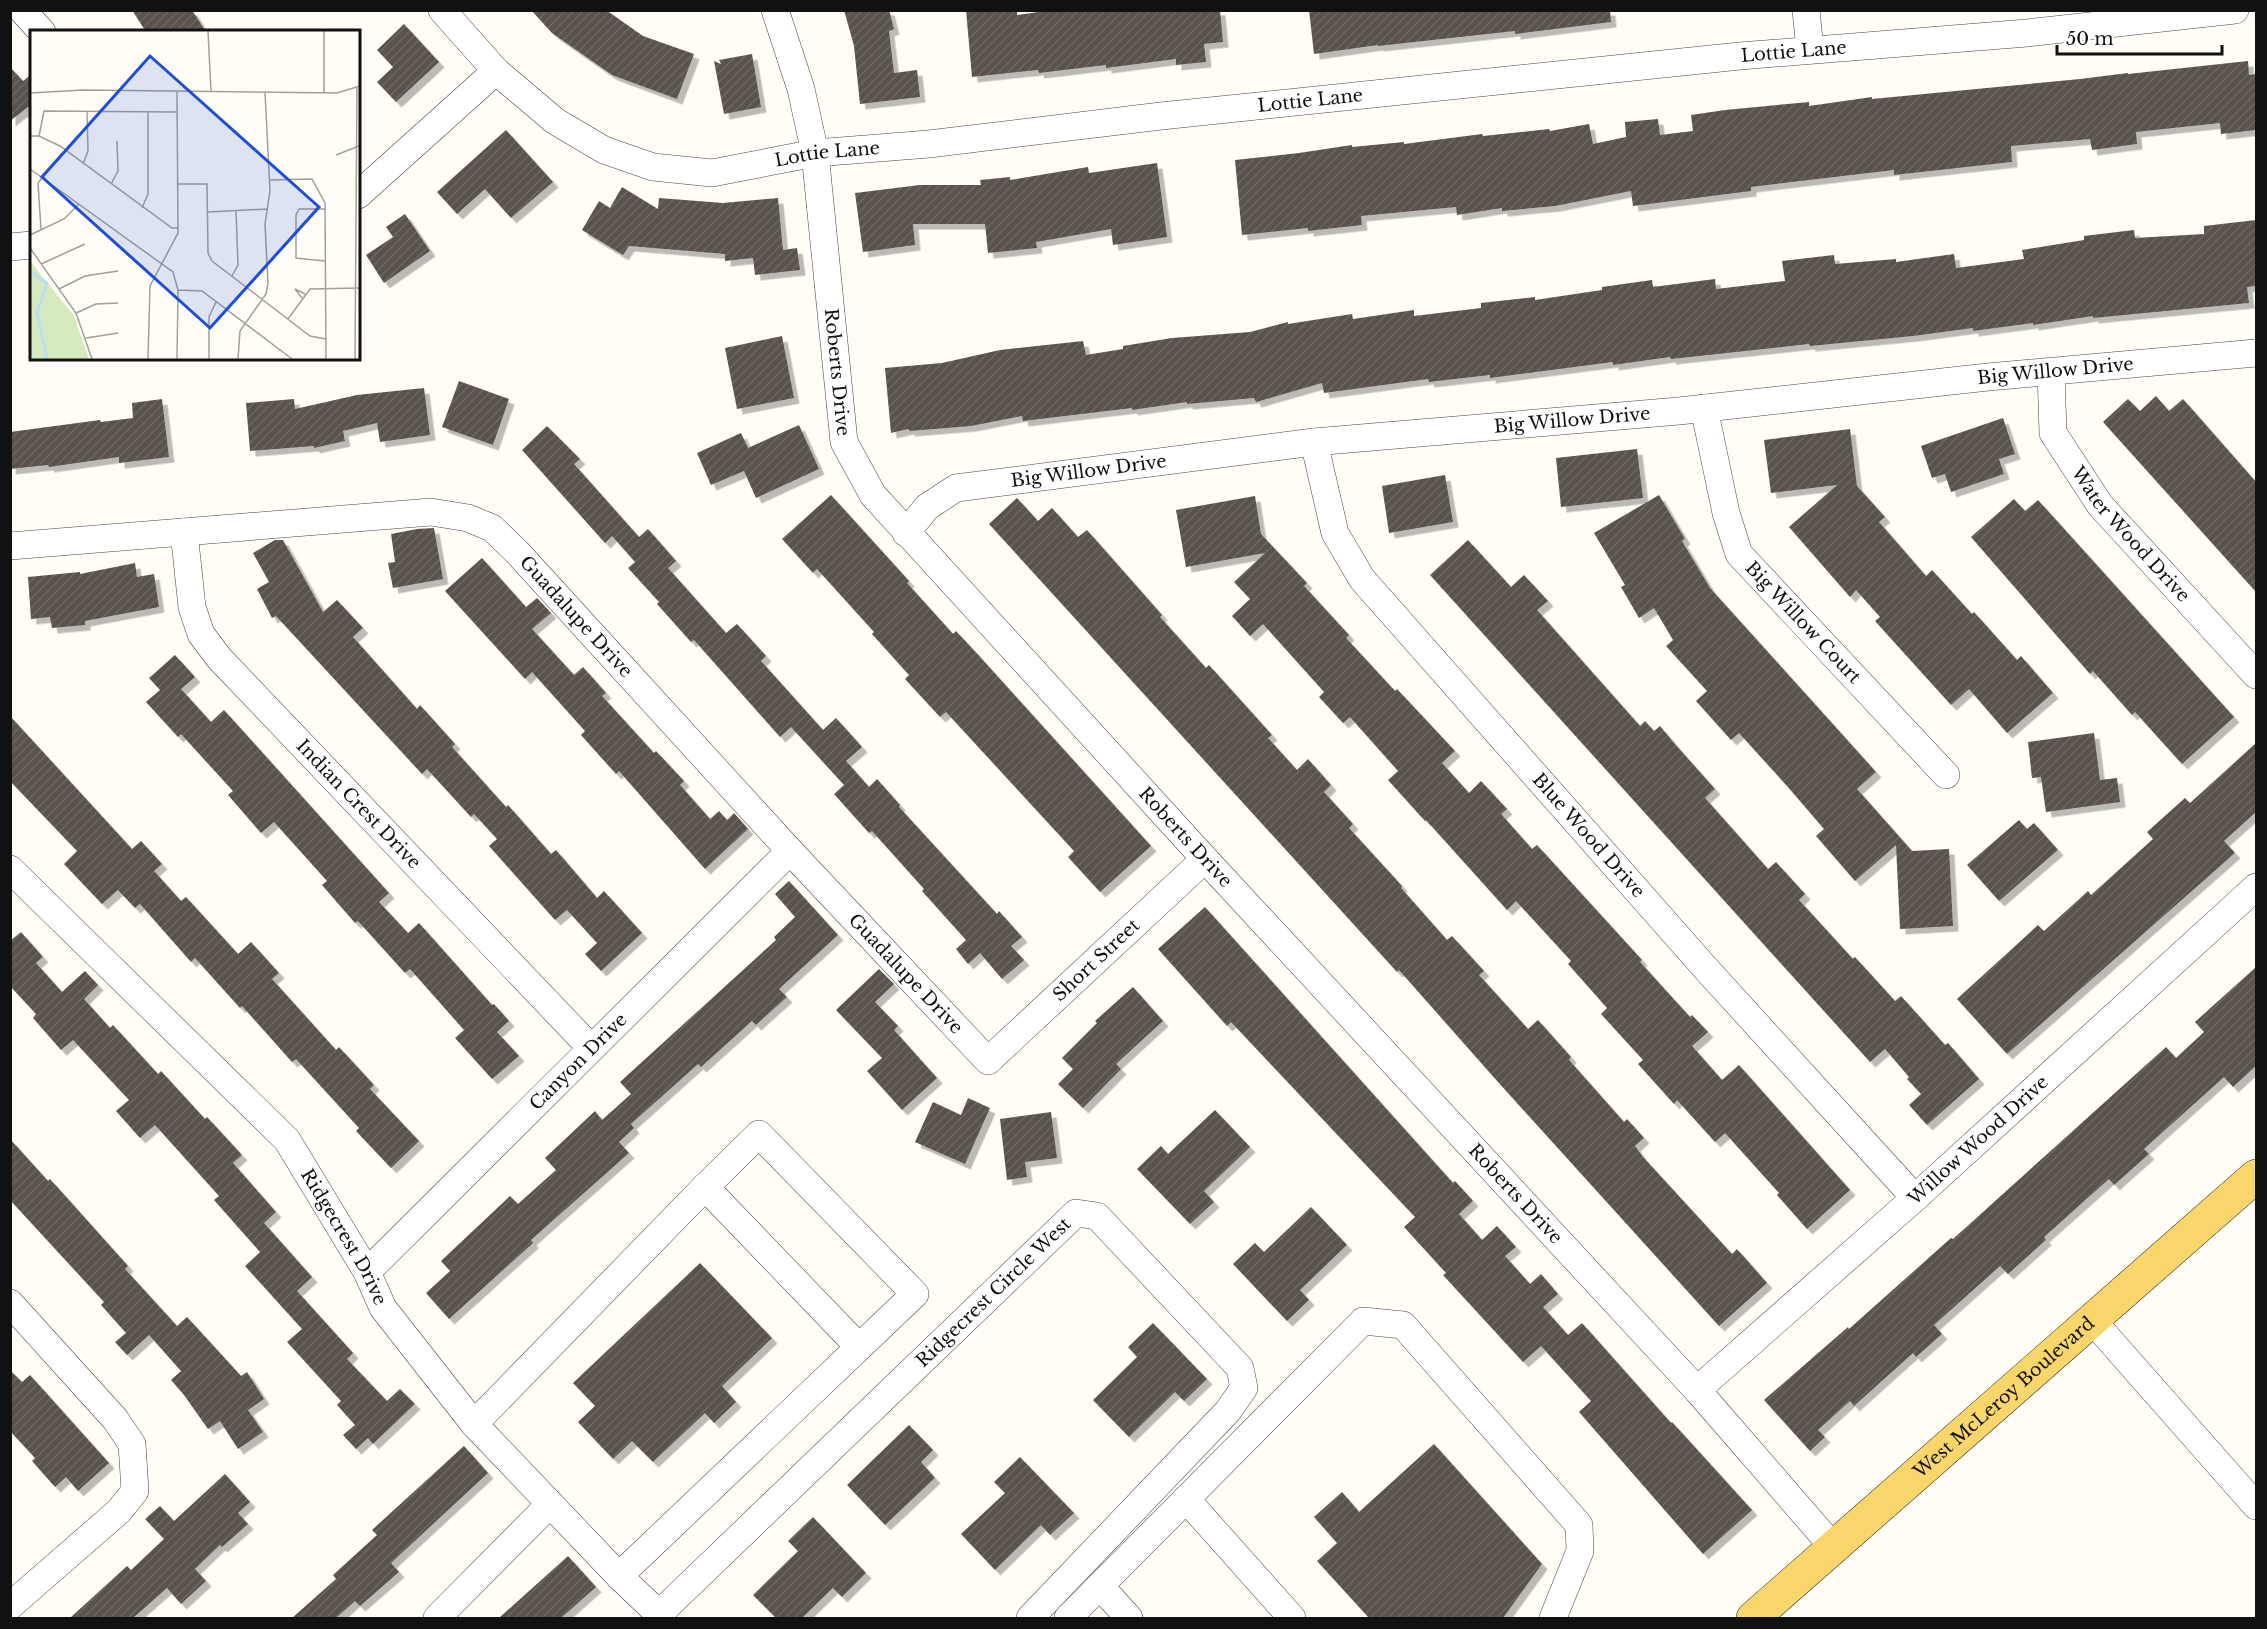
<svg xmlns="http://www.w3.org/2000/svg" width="2267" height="1629" font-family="'Libre Baskerville',serif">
<defs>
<pattern id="building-hatch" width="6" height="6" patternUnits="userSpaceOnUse" patternTransform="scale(1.5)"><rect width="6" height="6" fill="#5a524d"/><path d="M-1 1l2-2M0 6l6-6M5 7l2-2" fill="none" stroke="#6d6662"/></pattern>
<filter id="shadow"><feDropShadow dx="5.5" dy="5.5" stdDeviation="0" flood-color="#0004"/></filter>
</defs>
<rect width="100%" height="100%" fill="#fffdf5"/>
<!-- building -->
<g fill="url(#building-hatch)" filter="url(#shadow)">
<polygon points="132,10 192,10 206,32 146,32"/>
<polygon points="531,10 606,10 643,36 694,54 677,99 612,75 552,33"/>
<polygon points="844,10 889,10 894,29 889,31 894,73 917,70 920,97 860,104 854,46"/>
<polygon points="966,10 1017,10 1017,15 1053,10 1220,10 1223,42 1204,44 1206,62 1176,65 1176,59 1106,68 1106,65 1039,73 1038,70 972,77"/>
<polygon points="1309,10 1610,10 1611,22 1515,34 1515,31 1378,46 1378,45 1314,54"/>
<polygon points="404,24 439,62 396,102 377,82 393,67 377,50"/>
<polygon points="752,54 761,107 724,114 714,61 721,64 719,60"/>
<polygon points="2248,61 2249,75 2256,74 2256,130 2221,134 2220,123 2136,132 2137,144 2092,150 2090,139 2011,146 2012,162 1894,175 1894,170 1751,187 1751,191 1633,206 1631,191 1555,206 1502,211 1502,208 1457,215 1456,207 1361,216 1362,225 1308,231 1308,228 1242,235 1235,160 1299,153 1352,145 1352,147 1404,142 1404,144 1482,134 1483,136 1549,129 1550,131 1589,124 1593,144 1626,137 1625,122 1658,119 1660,135 1693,131 1691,115 1725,110 1809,102 1809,106 1872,97 1872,99 2080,79 2128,73 2128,74"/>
<polygon points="10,67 23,81 32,74 32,104 10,121"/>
<polygon points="506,130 553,182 511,218 485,189 457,214 437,192"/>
<polygon points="1157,163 1167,237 1113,245 1111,229 1036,242 1037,248 988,253 985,224 913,224 915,245 863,252 855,193 920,185 981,185 980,180 1010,177 1010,180 1088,167 1089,173"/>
<polygon points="622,187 658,209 659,198 723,203 778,198 783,250 797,248 800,270 755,275 753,258 725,261 725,254 629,246 623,255 582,230 599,201 610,208"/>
<polygon points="405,214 430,251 384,283 366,255 393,237 386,227"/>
<polygon points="2256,220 2256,286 2247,287 2249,303 2093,318 2093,316 2033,325 2033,323 1973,331 1973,328 1913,336 1810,346 1809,344 1671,359 1670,357 1613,365 1613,362 1490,378 1490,375 1429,382 1428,379 1324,393 1322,383 1256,402 1254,398 1187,404 1187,402 1132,410 1132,408 1023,421 1022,416 971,426 910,431 908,429 891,433 885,368 942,363 1000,350 1083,341 1086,355 1123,349 1123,346 1172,338 1250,332 1288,322 1288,324 1352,314 1353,319 1414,310 1414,316 1481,308 1481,303 1535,297 1535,300 1602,290 1602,287 1652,280 1653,287 1715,279 1716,289 1785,281 1782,261 1834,255 1835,264 1896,259 1896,262 1954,254 1956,268 2024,259 2022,250 2084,240 2084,236 2134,230 2135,238 2204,234 2204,226"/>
<polygon points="782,336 794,398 737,409 725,348"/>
<polygon points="459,381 509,399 493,445 442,427"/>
<polygon points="424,388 430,435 380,442 377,423 343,431 345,441 314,448 314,446 250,451 246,403 294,399 295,409 357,395"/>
<polygon points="2156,396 2169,411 2183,399 2256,482 2256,592 2103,422 2128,399 2140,411"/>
<polygon points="162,399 169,457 119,463 119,457 49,467 48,465 10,469 10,432 100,420 101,422 133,418 132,403"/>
<polygon points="2003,418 2015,454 1999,459 2004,474 1951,492 1945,474 1932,478 1921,446"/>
<polygon points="799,425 819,469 756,498 744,471 711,485 697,453 741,433 748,448"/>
<polygon points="547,426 580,459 574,464 639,537 648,529 676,561 668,568 726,633 737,624 766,656 761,661 823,730 836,718 862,747 846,761 869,787 877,779 900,805 899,807 997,914 999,911 1022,937 1011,946 1024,960 1002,979 980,953 968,964 956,949 966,940 922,891 924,889 872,831 869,833 834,794 844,785 791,727 780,737 694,640 691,642 657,604 659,602 628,568 635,562 612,536 605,543 522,450"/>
<polygon points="1850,429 1857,486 1885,517 1879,522 1926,576 1932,570 1972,614 1974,612 2017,660 2021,656 2053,693 2007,733 1969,689 1951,705 1875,621 1880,617 1856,590 1850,597 1789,527 1837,485 1771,493 1764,440"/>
<polygon points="1637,449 1643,498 1561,507 1556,458"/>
<polygon points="1445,475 1453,522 1389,533 1382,486"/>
<polygon points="831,495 909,581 907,583 953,634 956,631 981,658 1151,846 1100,892 1068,857 1074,851 946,712 940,717 905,679 909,675 872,634 874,632 817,569 813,573 782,539"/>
<polygon points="1659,495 1685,539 1682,541 1710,588 1876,772 1857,789 1912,851 1949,849 1953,926 1900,929 1896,845 1855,881 1816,836 1824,829 1787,786 1739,733 1731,740 1696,701 1707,691 1666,646 1673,640 1654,608 1639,618 1621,587 1625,585 1594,533"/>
<polygon points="1255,496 1261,534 1307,583 1304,586 1349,635 1346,638 1395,691 1397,689 1455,751 1442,763 1469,793 1481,781 1507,809 1501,814 1532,849 1537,845 1642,960 1640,962 1690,1017 1692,1015 1708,1032 1692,1046 1722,1080 1739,1065 1850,1190 1807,1229 1777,1195 1779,1193 1725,1133 1715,1142 1677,1100 1674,1104 1638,1064 1643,1060 1601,1014 1607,1008 1568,964 1571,961 1516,901 1507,910 1426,820 1425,821 1388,780 1398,771 1350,717 1343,723 1319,697 1324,692 1263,624 1250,636 1232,616 1250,599 1234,582 1265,553 1186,567 1176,510"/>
<polygon points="1017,498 1038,521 1052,508 1078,537 1087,530 1162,615 1160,617 1206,668 1209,665 1272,735 1268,738 1297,770 1308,759 1331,785 1324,792 1353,824 1349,828 1402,886 1401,888 1447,940 1452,936 1484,971 1479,975 1528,1029 1538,1020 1571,1057 1569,1060 1624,1122 1627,1119 1644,1138 1635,1146 1643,1157 1732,1254 1737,1249 1767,1283 1719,1326 1498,1082 1399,970 1397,972 989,524"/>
<polygon points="2014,499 2025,511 2038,500 2234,717 2182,764 2135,712 2132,715 2093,671 2090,674 1971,537"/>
<polygon points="434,528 443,579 393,588 388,563 395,562 391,534 417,529"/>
<polygon points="275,540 283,540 323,612 337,600 363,628 353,637 417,709 420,705 455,744 452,747 506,807 508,805 551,854 556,850 597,898 604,891 642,933 601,971 585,954 597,943 567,910 555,920 489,846 497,839 474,814 471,817 427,769 422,774 276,616 272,618 257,589 269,582 253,553"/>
<polygon points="1468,540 1511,587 1524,575 1548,601 1537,610 1640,726 1645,721 1654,731 1660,726 1674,743 1715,789 1705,798 1768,869 1776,862 1805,894 1799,900 1853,959 1855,957 1895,1001 1901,996 1945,1045 1948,1043 1979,1079 1927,1125 1909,1105 1921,1094 1907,1079 1909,1077 1885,1049 1870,1062 1430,575"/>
<polygon points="482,558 526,607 537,598 551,613 532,629 574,675 583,667 606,693 602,696 654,753 656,751 684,781 680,785 710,819 719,811 727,820 734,813 748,829 705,869 619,771 616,774 581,735 585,731 532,672 525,679 445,591"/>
<polygon points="135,563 137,577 154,574 159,607 85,621 85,625 52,628 50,617 31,619 28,577 80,572 80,574"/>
<polygon points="175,655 195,677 181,689 211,722 224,710 389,893 379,902 408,933 419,923 492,1005 494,1004 509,1021 497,1032 519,1056 492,1079 455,1038 464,1030 410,969 405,973 358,921 355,923 322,885 327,881 274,822 261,833 228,795 233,791 181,734 178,737 146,702 160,690 149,678"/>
<polygon points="10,716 132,849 141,841 162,864 154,871 181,901 186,897 238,954 251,942 279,973 272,979 336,1050 339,1047 374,1085 370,1089 419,1141 391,1168 356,1131 359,1128 296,1059 292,1062 242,1006 240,1008 195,958 191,962 140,904 135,908 118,890 102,904 64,864 77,851 10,781"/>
<polygon points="2094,733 2100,780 2117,778 2120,802 2046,812 2041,777 2032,778 2028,742"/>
<polygon points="2256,743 2256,812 2224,841 2235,853 2007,1054 1957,999 2038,925 2044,931 2088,891 2091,895 2153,839 2147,832 2185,798 2190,803"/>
<polygon points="2019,820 2027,829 2034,823 2058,850 1999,901 1967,865"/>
<polygon points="789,881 838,935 779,989 787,997 756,1025 752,1021 701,1067 698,1064 631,1124 634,1128 619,1142 629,1153 531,1240 533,1243 449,1319 426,1293 450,1271 441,1261 510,1196 518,1204 556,1170 545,1158 595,1111 602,1120 631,1094 620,1082 776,940 774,937 795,917 775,894"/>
<polygon points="1205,907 1453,1183 1455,1181 1473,1201 1459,1214 1482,1240 1497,1226 1516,1247 1505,1256 1530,1284 1541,1274 1558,1294 1543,1307 1568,1335 1582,1323 1671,1423 1672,1422 1752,1510 1703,1554 1579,1412 1591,1401 1541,1346 1523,1362 1443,1275 1446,1273 1404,1227 1415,1217 1231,1022 1227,1026 1158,949"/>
<polygon points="21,932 43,957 36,963 62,992 85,971 98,985 84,999 110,1028 113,1025 158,1074 161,1071 205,1119 207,1117 242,1155 233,1163 276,1212 264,1223 312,1277 297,1291 353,1353 347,1359 387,1401 400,1389 415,1404 373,1444 368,1438 356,1449 343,1435 355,1425 337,1405 341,1401 287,1342 302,1329 245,1266 260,1252 214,1200 219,1196 155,1125 140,1138 116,1111 129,1100 73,1040 61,1050 33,1018 36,1014 10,986 10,941"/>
<polygon points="2256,967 2256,1066 2233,1087 2224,1077 2144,1149 2149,1154 2114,1185 2109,1179 2044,1237 2046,1240 2008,1274 2000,1266 1934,1325 1942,1334 1916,1357 1913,1353 1854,1406 1850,1401 1818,1430 1825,1437 1810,1451 1764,1400 1848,1327 1849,1329 1951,1238 1953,1239 2166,1047 2176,1058 2204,1032 2195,1022"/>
<polygon points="879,969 894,984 875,1002 898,1026 894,1030 937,1078 902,1110 867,1071 882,1058 836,1010"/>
<polygon points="1133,987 1163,1021 1116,1064 1121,1069 1083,1108 1058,1084 1073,1069 1062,1058 1097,1023 1095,1021"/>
<polygon points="968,1098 990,1108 965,1164 915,1142 933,1102 961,1115"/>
<polygon points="1215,1110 1250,1147 1204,1191 1214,1202 1190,1224 1137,1169 1161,1146 1168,1154"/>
<polygon points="1051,1112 1057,1158 1025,1162 1027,1177 1007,1180 1000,1119"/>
<polygon points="10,1139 48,1181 50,1179 128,1266 125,1269 177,1326 187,1317 241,1376 247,1372 264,1399 248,1410 263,1432 238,1449 220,1421 208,1429 184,1395 171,1380 181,1371 149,1335 127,1355 115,1342 126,1333 101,1305 104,1302 10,1200"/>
<polygon points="1311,1207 1347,1245 1300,1290 1309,1300 1287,1321 1233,1264 1255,1243 1264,1252"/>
<polygon points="700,1263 772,1338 722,1386 736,1402 714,1423 705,1413 653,1462 632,1441 613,1459 578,1422 595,1406 573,1383"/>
<polygon points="1153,1323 1207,1379 1184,1401 1175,1392 1129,1437 1093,1400 1137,1357 1128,1347"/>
<polygon points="10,1370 22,1382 30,1375 109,1463 78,1491 66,1477 55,1487 32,1461 35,1458 10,1431"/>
<polygon points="909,1425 933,1450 921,1462 935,1478 885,1525 847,1485"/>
<polygon points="1434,1444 1542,1564 1503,1618 1369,1618 1317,1561 1337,1543 1314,1517 1342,1492 1359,1512"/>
<polygon points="464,1446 488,1473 391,1563 399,1572 360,1606 355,1601 336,1618 292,1618 336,1579 333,1575 377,1535 372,1530"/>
<polygon points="1020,1457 1074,1513 1050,1535 1041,1525 995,1570 961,1534 1005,1493 994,1482"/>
<polygon points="225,1474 250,1502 238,1513 248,1524 222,1547 220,1545 195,1569 206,1581 181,1604 167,1588 133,1618 70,1618 127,1566 131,1570 164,1539 145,1519 160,1506 174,1521"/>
<polygon points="813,1517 866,1573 842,1597 833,1588 802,1618 776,1618 753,1595 798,1551 788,1541"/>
<polygon points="568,1556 596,1587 561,1618 499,1618"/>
</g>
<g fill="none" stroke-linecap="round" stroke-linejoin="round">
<!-- minor casing -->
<g stroke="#444" stroke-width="28">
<g id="minor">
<polyline points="22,10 42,32"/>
<path id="s1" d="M442,10l54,61 59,50 49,29 49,17 59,6 103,-20 114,-9 232,-28 579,-60 287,-23 208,-23"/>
<path id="s2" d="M775,10l26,79 14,64 29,289 29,53 332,364 492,531 137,158"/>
<polyline points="1806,10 1810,50"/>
<polyline points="358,195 496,71"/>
<polyline points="10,247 32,245"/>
<path id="s3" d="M2051,372l2,61 47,72 156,170"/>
<path id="s4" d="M1704,408l22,105 13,41 207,221"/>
<path id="s5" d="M1314,442l21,91 27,46 346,392 207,227"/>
<path id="s6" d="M184,532l8,75 9,27 18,24 372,390"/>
<path id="s7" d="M906,533l21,-26 29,-19 358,-46 365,-31 309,-34 268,-24"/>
<path id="s8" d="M10,546l421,-34 37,6 24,10 25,24 273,299 198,210 217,-202"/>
<path id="s9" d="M10,869l277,271 80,132 16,36 91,116 145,152 44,42"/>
<polyline points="705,1187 859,1347"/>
<path id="s10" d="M367,1272l423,-421"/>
<polyline points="10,1303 115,1419 132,1444 135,1491 119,1511 10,1606"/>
<polyline points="2092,1320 2256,1506"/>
<path id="s11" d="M1697,1390l218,-192 341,-311"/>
<polyline points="474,1424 705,1187 759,1134 915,1294 619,1576"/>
<polyline points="1186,1499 1292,1618"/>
<polyline points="1100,1586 1129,1618"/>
<path id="s12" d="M659,1614l417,-401 21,3 143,152 4,20 -16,23 -198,207"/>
<polyline points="437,1618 550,1504"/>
<polyline points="1068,1618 1363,1321 1403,1325 1579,1525 1580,1551 1553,1618"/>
</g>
</g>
<!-- major casing -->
<g stroke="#222" stroke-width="34">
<g id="major">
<path id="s13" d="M1753,1618l503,-442"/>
</g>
</g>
<!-- minor -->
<use href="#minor" stroke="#fff" stroke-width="27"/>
<!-- major -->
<use href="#major" stroke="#f9d66b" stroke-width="33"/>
</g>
<g text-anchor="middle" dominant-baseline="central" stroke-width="6" stroke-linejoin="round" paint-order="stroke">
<!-- street labels -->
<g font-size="18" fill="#111" stroke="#fff">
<text stroke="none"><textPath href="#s1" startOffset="1416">Lottie Lane</textPath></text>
<text stroke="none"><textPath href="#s1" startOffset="930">Lottie Lane</textPath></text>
<text stroke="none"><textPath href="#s1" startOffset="444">Lottie Lane</textPath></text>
<text stroke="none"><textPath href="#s2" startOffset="369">Roberts Drive</textPath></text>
<text stroke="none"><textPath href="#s7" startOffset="1174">Big Willow Drive</textPath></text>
<text stroke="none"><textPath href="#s7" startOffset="688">Big Willow Drive</textPath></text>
<text stroke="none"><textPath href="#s7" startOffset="202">Big Willow Drive</textPath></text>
<text stroke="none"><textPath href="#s3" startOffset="189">Water Wood Drive</textPath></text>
<text stroke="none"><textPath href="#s8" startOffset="608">Guadalupe Drive</textPath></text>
<text stroke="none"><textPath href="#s4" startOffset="244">Big Willow Court</textPath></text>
<text stroke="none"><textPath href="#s6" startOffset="336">Indian Crest Drive</textPath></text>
<text stroke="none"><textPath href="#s5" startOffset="489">Blue Wood Drive</textPath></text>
<text stroke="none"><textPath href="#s2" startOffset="963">Roberts Drive</textPath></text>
<text stroke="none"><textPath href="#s8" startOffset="1362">Short Street</textPath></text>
<text stroke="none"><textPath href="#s8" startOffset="1094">Guadalupe Drive</textPath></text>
<text stroke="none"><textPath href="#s10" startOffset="298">Canyon Drive</textPath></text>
<text stroke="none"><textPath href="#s11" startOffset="376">Willow Wood Drive</textPath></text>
<text stroke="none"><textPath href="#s2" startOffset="1449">Roberts Drive</textPath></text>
<text stroke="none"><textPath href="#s9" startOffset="500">Ridgecrest Drive</textPath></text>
<text stroke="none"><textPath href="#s12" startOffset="464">Ridgecrest Circle West</textPath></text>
<text stroke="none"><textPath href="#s13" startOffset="334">West McLeroy Boulevard</textPath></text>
</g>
</g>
<!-- overview -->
<g transform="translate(30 30)">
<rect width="330" height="330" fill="#fffdf5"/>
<path d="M0,231l44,55 15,43h-59z" fill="#d5ebbd"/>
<path fill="none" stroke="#b9e0f7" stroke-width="3" d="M0,241l17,12 -10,30 10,46"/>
<path fill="none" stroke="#a09f9a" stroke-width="1.5" d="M178,1l3,60M0,63l53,-3 254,3 23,-7M294,63v-62M0,106h9l21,10 112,82h6M9,106l5,-25 133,1M306,125l23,-9M53,134l5,-13 -1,-39M0,139l143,103 5,18 -1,69M240,150l42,-1 13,24 1,156M81,154l7,-13 -1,-30M148,154h29l1,69 4,8 98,75 16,3M112,178l6,-14v-83M178,182l59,-3M11,199l-3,-46 5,-6M0,205l34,-16 15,-15M0,218l46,65 16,46M295,231l-29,-3v-43l3,-6h26M11,234l44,-20M202,246l6,-11 -2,-54M29,259l26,-13 33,-5M148,260l24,1 90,68M272,268l-7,-9 10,5M46,283l20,-9 22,-1M258,289l22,-30 50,-1M56,308l32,-5M118,329l2,-73 28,-53 -1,-142M179,329v-42l7,-15M208,329l2,-28 26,-37 2,-11 -3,-59 5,-33 -5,-99M325,329l2,-271"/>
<path fill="#1d4ed8" fill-opacity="0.15" stroke="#1d4ed8" stroke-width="3" d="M120,26l169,151 -109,121 -168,-151z"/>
<rect width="330" height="330" fill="none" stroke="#111" stroke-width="3"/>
</g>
<!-- border -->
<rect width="2267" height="1629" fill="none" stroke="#111111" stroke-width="24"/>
<!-- scale -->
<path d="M2057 45v9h165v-9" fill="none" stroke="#111111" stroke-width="3"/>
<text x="2066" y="45" font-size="18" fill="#111111" stroke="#ffffff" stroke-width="4.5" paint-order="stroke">50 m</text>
</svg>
